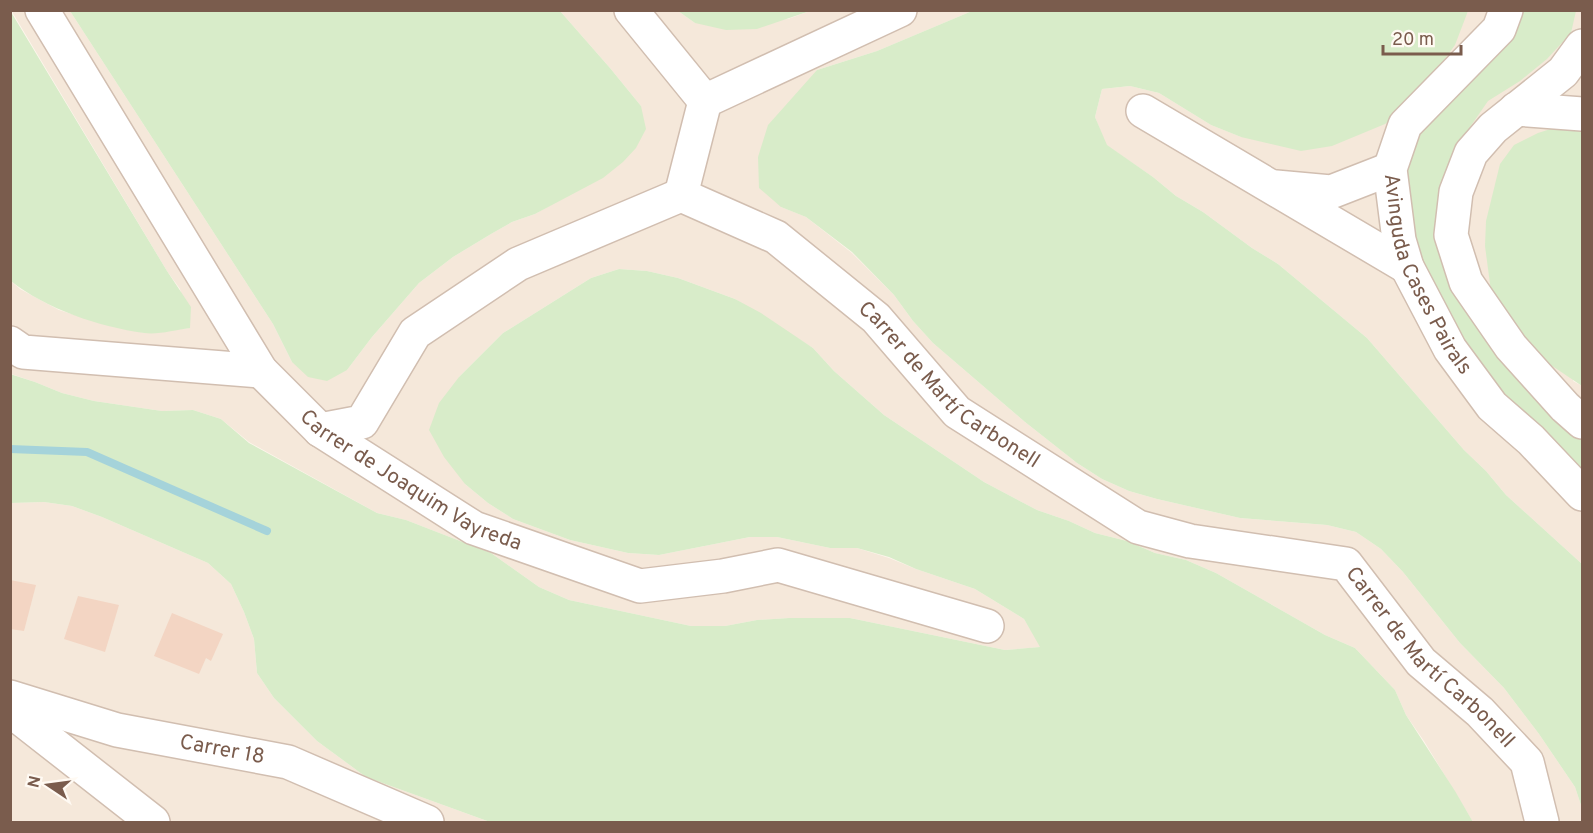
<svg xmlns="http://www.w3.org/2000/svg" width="1593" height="833" font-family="Overpass,sans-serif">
<rect width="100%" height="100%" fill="#fdf6ec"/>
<!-- residential -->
<g fill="#f5e8da">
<polygon points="11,10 70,11 273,324 292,362 347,370 372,337 419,283 453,257 491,234 512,222 535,214 558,201 641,106 610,68 560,11 678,11 695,23 788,19 810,11 972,11 877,51 817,70 781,207 806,217 852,253 894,295 913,321 933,343 1025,422 1077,463 1102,479 1129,491 1157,499 1240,518 1327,525 1356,532 1381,549 1403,572 1460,643 1504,688 1539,734 1575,787 1582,808 1582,822 1473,822 1424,741 1406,715 1395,690 1355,648 1325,635 1216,573 1186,560 1155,553 1127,541 1095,533 1069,521 1037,510 984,482 884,415 834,371 813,348 735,299 678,278 647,271 619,269 591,278 503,333 459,377 465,484 488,503 513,519 570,540 628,553 659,555 750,537 777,537 830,548 857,548 889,558 916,569 975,589 1024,619 1041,647 1005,650 850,618 789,618 757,620 725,626 691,626 569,600 539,587 491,553 406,520 377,513 249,442 221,419 193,410 162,411 94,401 62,393 35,382 11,374 11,281 20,289 59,310 100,323 145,333 189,328 180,289 167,271"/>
<polygon points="1468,11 1582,11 1582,123 1573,381 1582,386 1582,564 1506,495 1486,471 1464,450 1367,338 1278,264 1252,248 1203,212 1176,196 1153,177 1106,145 1095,117 1102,89 1130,86 1159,93 1211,125 1241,137 1463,20"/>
<polygon points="44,502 72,506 102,517 208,563 231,584 244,612 254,639 257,673 274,698 317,741 366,777 490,822 11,822 10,503"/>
</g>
<!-- green -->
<g fill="#d8ecc9">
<polygon points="70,11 560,11 610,68 641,106 646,129 636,148 623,162 603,178 535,214 512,222 491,234 453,257 419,283 372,337 347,370 327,381 308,377 292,362 273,324"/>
<polygon points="678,11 810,11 757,29 726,30 695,23"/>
<polygon points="972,11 1468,11 1455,45 1411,105 1385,124 1332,146 1301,151 1241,137 1211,125 1159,93 1130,86 1102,89 1095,117 1107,145 1153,177 1176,196 1203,212 1252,248 1278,264 1367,338 1464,450 1486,471 1506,495 1582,564 1582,808 1575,787 1539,734 1504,688 1460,643 1403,572 1381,549 1356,532 1327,525 1240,518 1157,499 1129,491 1102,479 1077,463 1025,422 933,343 913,321 894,295 852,252 806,217 781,207 759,188 758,157 768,125 817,70 877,51"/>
<polygon points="1521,11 1576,11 1571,33 1547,59 1520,81 1488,101 1459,143 1437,238 1582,437 1582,476 1506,399 1467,348 1429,283 1409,222 1406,173 1413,135"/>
<path d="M11,12l156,259 24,36 -1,21c-15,2 -32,7 -46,5 -44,-6 -98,-24 -133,-52z"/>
<polygon points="1582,123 1582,386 1527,349 1492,299 1485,246 1486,221 1500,164 1514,145 1538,133 1563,125"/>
<polygon points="619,269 647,271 678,278 735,299 761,313 813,348 834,371 884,415 984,482 1037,510 1069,521 1095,533 1127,541 1155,553 1186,560 1216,573 1325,635 1355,648 1395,690 1406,715 1455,791 1473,822 490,822 366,777 317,741 274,698 257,673 254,639 244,612 231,584 208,563 102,517 72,506 44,502 11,503 10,374 35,382 62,393 94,401 162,411 193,410 221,419 249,443 377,513 406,520 491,553 539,587 569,600 691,626 725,626 757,620 789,618 850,618 1005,650 1040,647 1024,619 975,589 916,569 889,557 857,548 830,548 777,537 750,537 659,555 628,553 570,540 513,519 488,503 465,484 444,457 429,430 439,403 459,377 503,333 591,278"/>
</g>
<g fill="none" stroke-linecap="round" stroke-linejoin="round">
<!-- stream -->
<polyline stroke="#a5d3da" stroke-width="8" points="10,449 87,452 267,531"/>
</g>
<!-- building -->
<g fill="#f3d5c3">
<polygon points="10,580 36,585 24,631 10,629"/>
<polygon points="78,596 119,605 105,652 64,639"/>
<polygon points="172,613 223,634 211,661 206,658 199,674 154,656"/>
</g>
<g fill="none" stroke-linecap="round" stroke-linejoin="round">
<!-- minor casing -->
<g stroke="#d1beb0" stroke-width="36">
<g id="minor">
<path id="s1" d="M42,10l219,361 59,59 154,98 166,58 83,-10 55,-11 209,61"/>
<polyline points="631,10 705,101"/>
<path id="s2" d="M1506,10l-7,19 -94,96 -15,44 9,71 8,27 43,82 42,57 39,34 51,54"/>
<polyline points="1582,46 1563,72 1493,128 1471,153 1456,192 1451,235 1466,282 1511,347 1565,407 1582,422"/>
<polyline points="1516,109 1582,114"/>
<polyline points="1143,111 1407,267"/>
<polyline points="1276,187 1331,192 1390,169"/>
<polyline points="681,195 705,101 900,10"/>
<polyline points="10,343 23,352 261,371"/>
<path id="s3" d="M320,430l42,-8 53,-89 103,-69 163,-69 95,42 100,81 81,94 181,115 52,14 156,23 75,98 59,50 47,50 15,60"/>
<path id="s4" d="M10,697l107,33 171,32 139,60"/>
<polyline points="10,710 153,822"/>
</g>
</g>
<!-- minor -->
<use href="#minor" stroke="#fff" stroke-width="33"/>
</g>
<g text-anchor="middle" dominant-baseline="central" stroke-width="6" stroke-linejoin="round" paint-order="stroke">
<!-- street labels -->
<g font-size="21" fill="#7a5c4d" stroke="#fffaf3">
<text stroke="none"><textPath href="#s2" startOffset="314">Avinguda Cases Pairals</textPath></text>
<text stroke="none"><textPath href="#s3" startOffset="780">Carrer de Martí Carbonell</textPath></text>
<text stroke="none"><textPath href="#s1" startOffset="610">Carrer de Joaquim Vayreda</textPath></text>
<text stroke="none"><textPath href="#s3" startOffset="1356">Carrer de Martí Carbonell</textPath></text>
<text stroke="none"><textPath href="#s4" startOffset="219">Carrer 18</textPath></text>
</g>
</g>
<!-- border -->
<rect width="1593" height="833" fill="none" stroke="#7a5c4d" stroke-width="24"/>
<!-- north arrow -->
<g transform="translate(48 785) rotate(283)" stroke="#fffaf3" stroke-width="4.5" paint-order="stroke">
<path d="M0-4.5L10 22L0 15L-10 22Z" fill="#7a5c4d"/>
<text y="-9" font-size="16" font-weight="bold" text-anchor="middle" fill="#7a5c4d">N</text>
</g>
<!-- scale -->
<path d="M1383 45v9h78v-9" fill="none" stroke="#7a5c4d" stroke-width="3"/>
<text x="1392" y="45" font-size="18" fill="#7a5c4d" stroke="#fffaf3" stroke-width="4.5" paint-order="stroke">20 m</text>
</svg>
